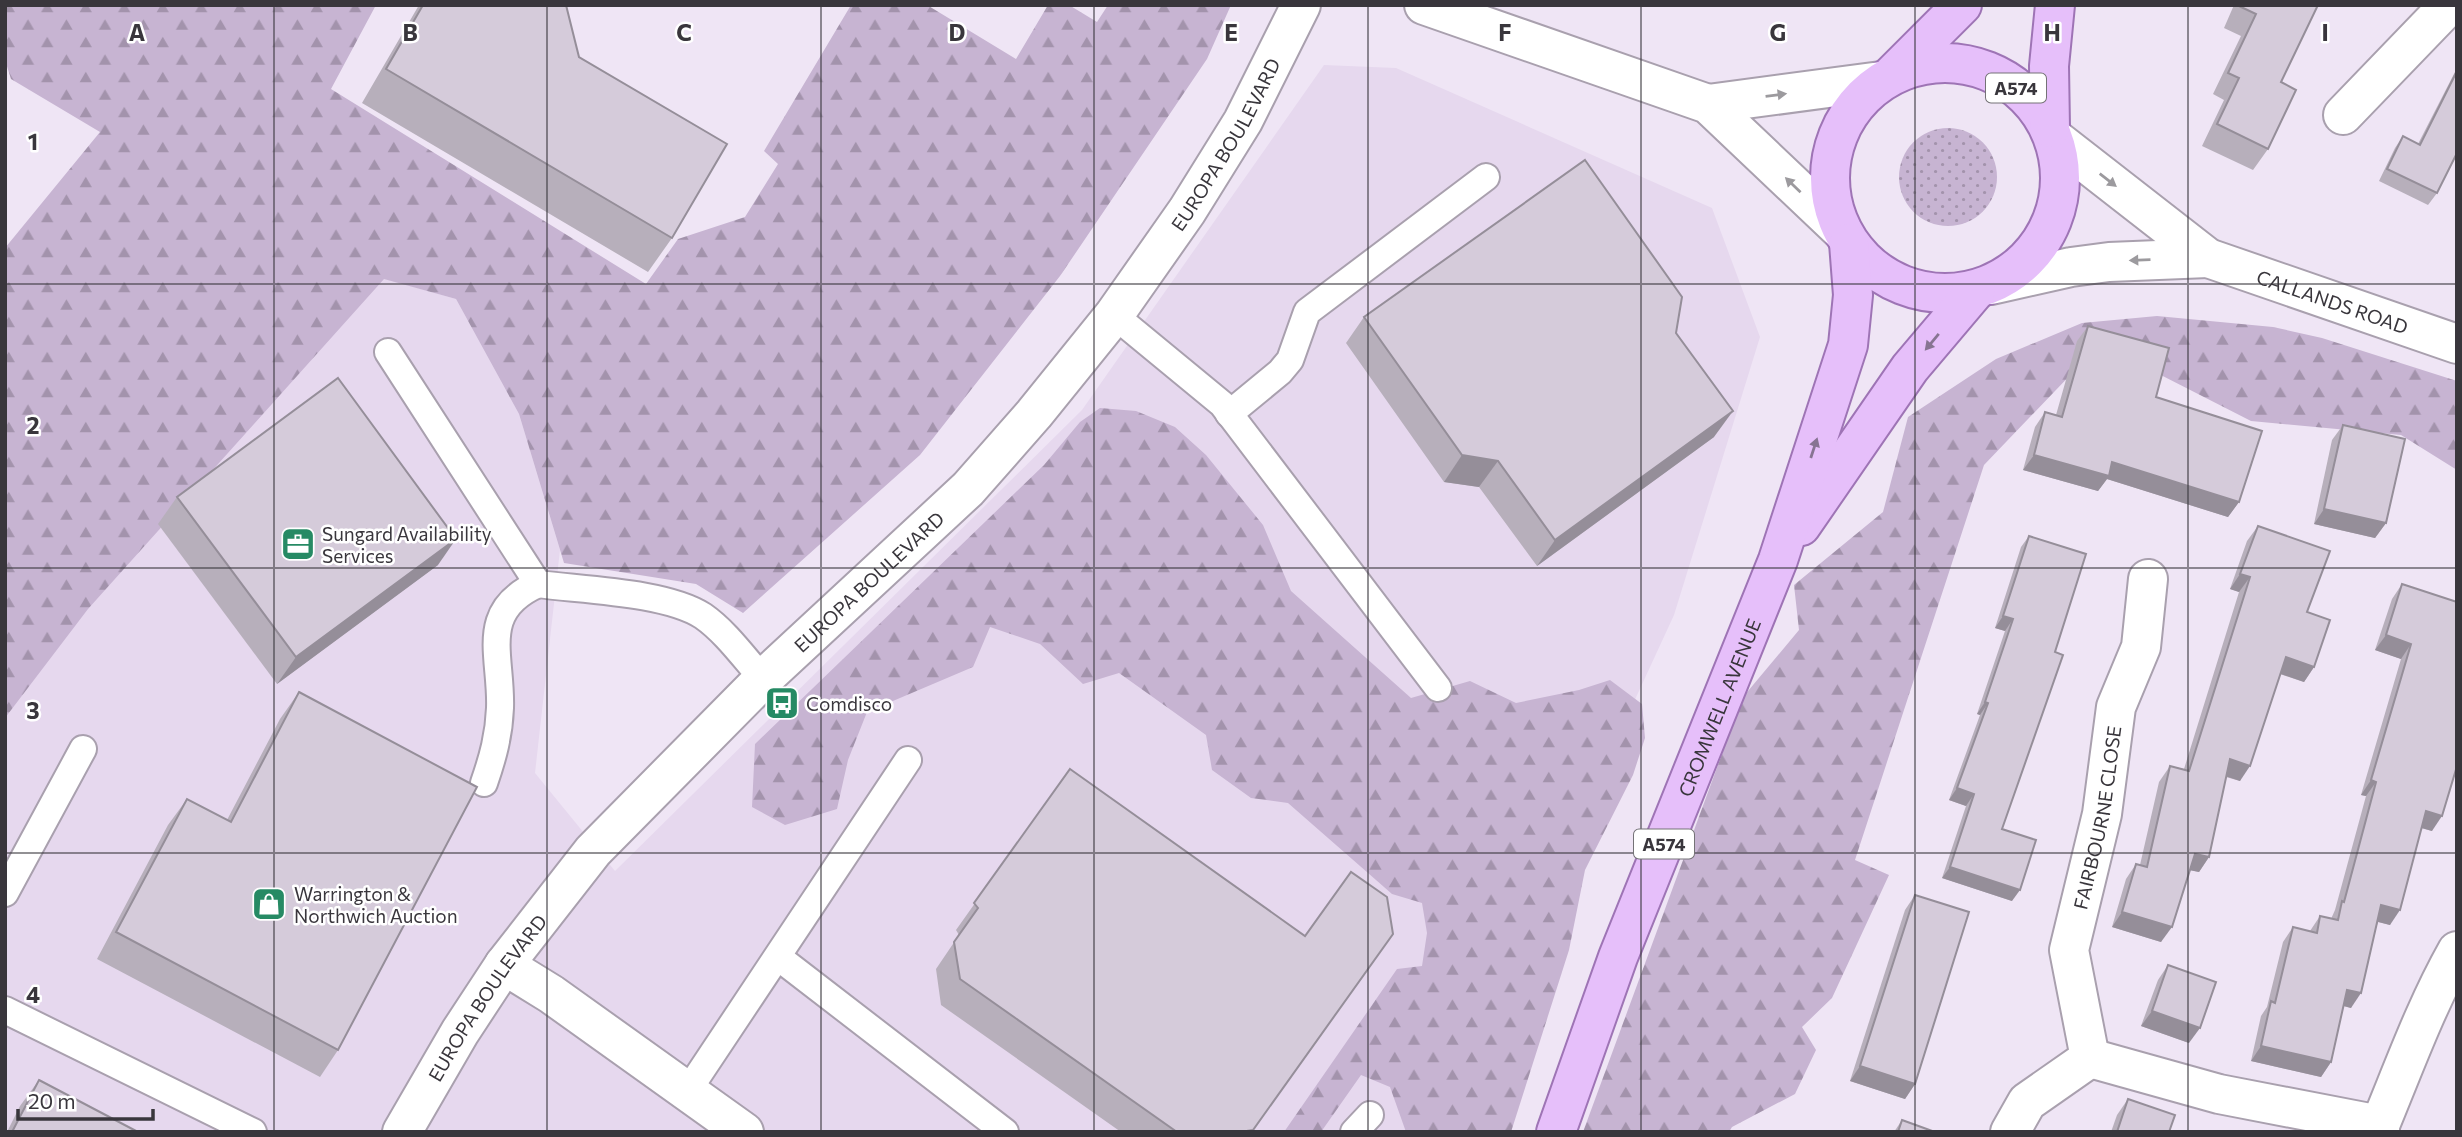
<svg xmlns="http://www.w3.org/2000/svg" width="2462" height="1137" font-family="Commissioner,sans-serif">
<defs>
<pattern id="grass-dots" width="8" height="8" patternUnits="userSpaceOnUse" patternTransform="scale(1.75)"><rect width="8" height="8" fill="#c7b4d2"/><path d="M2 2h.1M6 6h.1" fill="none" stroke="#a393ac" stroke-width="1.8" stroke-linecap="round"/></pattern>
<pattern id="forest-firs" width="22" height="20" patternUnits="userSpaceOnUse" patternTransform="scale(1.75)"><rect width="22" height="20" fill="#c7b4d2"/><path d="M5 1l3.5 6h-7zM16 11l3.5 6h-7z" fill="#a393ac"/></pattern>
</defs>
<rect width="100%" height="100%" fill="#efe5f5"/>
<!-- built -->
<polygon fill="#e6d8ee" points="1324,65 1396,68 1712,208 1760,337 1674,615 1532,923 1459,1132 5,1132 5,650 302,255 456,299 519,414 560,550 535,773 615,871 1082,410"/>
<!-- grass -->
<circle fill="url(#grass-dots)" cx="1948" cy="177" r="49"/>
<!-- forest -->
<g fill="url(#forest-firs)">
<polygon points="5,5 376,5 331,89 646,284 678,239 745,217 778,164 764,151 851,5 927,5 1016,59 1048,5 1069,5 1097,22 1108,5 1231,5 1207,59 1060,276 920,455 743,613 696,584 564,563 519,414 456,299 384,279 88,609 5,718 5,248 100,132 11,79 5,60"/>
<polygon points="2157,316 2273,327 2322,338 2457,381 2457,470 2401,435 2251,421 2100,344 1984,465 1855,860 1889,875 1832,998 1802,1027 1816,1050 1795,1094 1732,1127 1729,1132 1583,1132 1743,697 1799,630 1794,585 1883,512 1908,417 1996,359 2082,323"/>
<polygon points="1100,408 1136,411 1175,427 1206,455 1263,525 1291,591 1411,698 1470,681 1516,703 1579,690 1610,680 1642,704 1645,738 1633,775 1585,870 1569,950 1511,1132 1406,1132 1390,1087 1361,1075 1321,1132 1284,1132 1397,969 1422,966 1427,933 1422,903 1392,894 1288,803 1251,798 1212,770 1206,735 1119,673 1083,684 1040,644 990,627 973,667 867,712 848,760 837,809 785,825 752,807 755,744 1044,465 1080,422"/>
</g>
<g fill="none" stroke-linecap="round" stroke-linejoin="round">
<!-- service casing -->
<g stroke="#a9a0ae" stroke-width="30">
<g id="service">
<polyline points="1114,315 1222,404 1438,688"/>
<path d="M388,352l150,232c45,6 128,8 165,32 23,16 42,43 60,63"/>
<polyline points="1229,414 1280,372 1290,360 1307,312 1486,177"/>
<path d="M484,783c9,-26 15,-48 16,-75 2,-52 -23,-97 38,-124"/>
<polyline points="5,893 83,749"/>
<polyline points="778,957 1005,1132"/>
<polyline points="5,1010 253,1132"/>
<polyline points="687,1092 908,760"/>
<polyline points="1354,1132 1370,1115"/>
</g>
</g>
<!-- minor casing -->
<g stroke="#a9a0ae" stroke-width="42">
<g id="minor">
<polyline points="2343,115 2449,5"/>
<polyline points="504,965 551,994 744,1132"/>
<polyline points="2090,1058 2219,1094 2380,1125"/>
<path id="s1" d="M2010,1132l17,-30 63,-44 -21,-108 33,-136 14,-107 25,-60 7,-68"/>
<path d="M2380,1132v-7c24,-58 46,-119 77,-174"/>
</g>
</g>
<!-- tertiary casing -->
<g stroke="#a9a0ae" stroke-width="42">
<g id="tertiary">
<polyline points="1424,5 1708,104 1843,232"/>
<polyline points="1708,104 1881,81"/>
<path id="s2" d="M2054,138l154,120 249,86"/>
<polyline points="1991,285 2071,267 2109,262 2208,258"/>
<path id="s3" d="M402,1132l58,-100 44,-67 89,-114 170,-172 205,-190 66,-75 80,-99 73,-104 56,-90 58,-116"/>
</g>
</g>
<!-- primary casing -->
<g stroke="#9e74b5" stroke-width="42">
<g id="primary">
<circle cx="1945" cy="178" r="115"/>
<polyline points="1893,74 1962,5"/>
<polyline points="2050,128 2049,66 2055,5"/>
<polyline points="1801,526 1910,368 1976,290"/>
<path id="s4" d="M1556,1132l62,-175 160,-397 70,-215 5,-50 -4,-52"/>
</g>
</g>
<!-- service -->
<use href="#service" stroke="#fff" stroke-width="26"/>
<!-- minor -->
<use href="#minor" stroke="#fff" stroke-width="38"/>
<!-- tertiary -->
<use href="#tertiary" stroke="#fff" stroke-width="38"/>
<!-- primary -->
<use href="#primary" stroke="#e6bffa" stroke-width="38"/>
</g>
<!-- wall -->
<g fill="#b7afbb">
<polygon points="419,5 566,5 579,57 672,238 648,272 362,103"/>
<polygon points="2234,5 2318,5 2281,82 2268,149 2253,170 2202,146 2224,100 2213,94 2241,36 2224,28"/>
<polygon points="2457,68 2457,159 2455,158 2437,193 2428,205 2379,181 2395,148 2403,136 2418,144"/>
<polygon points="1364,317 1676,333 1714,437 1537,566 1479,487 1444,482 1346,343"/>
<polygon points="2088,326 2156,397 2239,502 2228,517 2107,479 2098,491 2023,470 2035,427 2045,412 2056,415 2077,341"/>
<polygon points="2343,425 2386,523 2375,538 2314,524 2332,440"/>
<polygon points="177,497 438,565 277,684 158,524"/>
<polygon points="2258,526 2307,612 2314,667 2304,682 2280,674 2240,781 2226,777 2209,857 2199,872 2190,870 2161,942 2112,927 2126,879 2136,864 2140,865 2159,782 2170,766 2184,769 2239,592 2230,589 2247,541"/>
<polygon points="2029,536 2055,652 2002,829 2012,901 1942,878 1966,806 1949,800 1980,715 1977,714 2005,631 1995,628 2021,547"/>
<polygon points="2402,584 2457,602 2432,831 2421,828 2390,925 2378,922 2351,1008 2343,1006 2331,1062 2321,1077 2251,1061 2261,1016 2267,1007 2283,942 2293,927 2310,931 2320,916 2331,919 2335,910 2366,796 2361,795 2401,659 2375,650 2392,599"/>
<polygon points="299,692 338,1050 320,1077 97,959 168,825 187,799 227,820 280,719"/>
<polygon points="1070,769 1252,1132 1121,1132 941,1005 936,969 959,935 956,930"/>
<polygon points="1915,895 1915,1084 1905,1099 1850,1081 1905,910"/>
<polygon points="2168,965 2189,1043 2141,1026 2158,980"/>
<polygon points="39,1080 138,1132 7,1132 20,1106"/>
<polygon points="2128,1099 2169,1132 2111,1132 2117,1115"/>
<polygon points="1902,1120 1935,1132 1894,1132"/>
</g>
<!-- shaded-wall -->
<g fill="#958e99">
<polygon points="1733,411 1714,437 1537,566 1555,540"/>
<polygon points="1462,455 1498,461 1479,487 1444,482"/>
<polygon points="2034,455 2112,462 2239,502 2228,517 2107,479 2098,491 2023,470"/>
<polygon points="2324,509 2386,523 2375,538 2314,524"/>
<polygon points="456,539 438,565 277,684 296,657"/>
<polygon points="2240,574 2250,577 2239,592 2230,589"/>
<polygon points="2003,616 2013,619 2005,631 1995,628"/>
<polygon points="2386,635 2411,644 2401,659 2375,650"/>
<polygon points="2286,657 2314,667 2304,682 2275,672"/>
<polygon points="1985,702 1988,703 1980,715 1977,714"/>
<polygon points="2230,759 2250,766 2240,781 2219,774"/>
<polygon points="2371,780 2376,782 2366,796 2361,795"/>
<polygon points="1957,788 1974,794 1966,806 1949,800"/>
<polygon points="2426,811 2442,816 2432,831 2415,826"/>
<polygon points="2195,854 2209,857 2199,872 2184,869"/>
<polygon points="1950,867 2020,890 2012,901 1942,878"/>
<polygon points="2381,905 2400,910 2390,925 2371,920"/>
<polygon points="2122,912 2172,927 2161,942 2112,927"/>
<polygon points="2347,990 2361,993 2351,1008 2337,1004"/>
<polygon points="2152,1011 2200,1028 2189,1043 2141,1026"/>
<polygon points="2261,1046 2331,1062 2321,1077 2251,1061"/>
<polygon points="1860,1066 1915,1084 1905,1099 1850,1081"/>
</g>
<!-- building -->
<g fill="#d5cbda" stroke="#958e99" stroke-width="2">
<polygon points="423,5 566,5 579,57 727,144 672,238 386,69"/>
<polygon points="2239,5 2318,5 2281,82 2296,90 2268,149 2217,124 2239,78 2228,73 2256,14 2239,6"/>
<polygon points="2457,71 2457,153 2437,193 2387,169 2403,136 2420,145"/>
<polygon points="1585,160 1682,297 1676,333 1733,411 1555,540 1498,461 1462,455 1364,317"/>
<polygon points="2088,326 2169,348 2156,397 2262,431 2239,502 2112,462 2109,476 2034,455 2045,412 2062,417"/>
<polygon points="338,378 456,539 296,657 177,497"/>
<polygon points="2343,425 2405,439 2386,523 2324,509"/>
<polygon points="2258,526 2330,551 2307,612 2330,620 2314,667 2286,657 2250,766 2230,759 2209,857 2195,854 2172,927 2122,912 2136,864 2147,867 2170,766 2189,771 2250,577 2240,574"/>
<polygon points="2029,536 2086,554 2055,652 2063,655 2002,829 2036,840 2020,890 1950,867 1974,794 1957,788 1988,703 1985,702 2013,619 2003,616"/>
<polygon points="2402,584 2457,602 2457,766 2442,816 2426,811 2400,910 2381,905 2361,993 2347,990 2331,1062 2261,1046 2271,1001 2275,1003 2293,927 2317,933 2320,916 2338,920 2342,901 2344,902 2376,782 2371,780 2411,644 2386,635"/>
<polygon points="299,692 477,787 338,1050 116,932 187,799 231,822"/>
<polygon points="1070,769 1305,936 1351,872 1387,897 1393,934 1253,1130 1240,1132 1177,1132 960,979 954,942 978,908 974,903"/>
<polygon points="1915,895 1969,912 1915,1084 1860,1066"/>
<polygon points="2168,965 2216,982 2200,1028 2152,1011"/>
<polygon points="39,1080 138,1132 12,1132"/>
<polygon points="2128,1099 2175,1115 2169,1132 2117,1132"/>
<polygon points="1902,1120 1935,1132 1898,1132"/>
</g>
<!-- one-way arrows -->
<defs><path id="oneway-solid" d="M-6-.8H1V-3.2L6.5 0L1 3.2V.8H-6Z" transform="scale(1.75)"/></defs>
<g fill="#9c9a9e">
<use href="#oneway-solid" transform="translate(1776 95) rotate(-7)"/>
<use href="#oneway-solid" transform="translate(2108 180) rotate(38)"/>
<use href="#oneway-solid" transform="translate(1793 185) rotate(-136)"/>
<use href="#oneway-solid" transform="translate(2140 260) rotate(178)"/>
</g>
<g fill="#877492">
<use href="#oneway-solid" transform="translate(1932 342) rotate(130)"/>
<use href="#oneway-solid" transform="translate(1814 448) rotate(-72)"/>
</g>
<!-- grid -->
<path fill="none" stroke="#39363c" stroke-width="2" stroke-opacity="0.55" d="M274,5v1127M547,5v1127M821,5v1127M1094,5v1127M1368,5v1127M1641,5v1127M1915,5v1127M2188,5v1127M5,284h2452M5,568h2452M5,853h2452"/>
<!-- icons -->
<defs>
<g id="office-square" transform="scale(1.75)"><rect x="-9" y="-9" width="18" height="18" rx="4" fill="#268a64" stroke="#fff"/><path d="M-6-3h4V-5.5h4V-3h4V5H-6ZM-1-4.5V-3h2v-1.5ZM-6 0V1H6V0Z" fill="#fff"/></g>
<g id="bus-square" transform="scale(1.75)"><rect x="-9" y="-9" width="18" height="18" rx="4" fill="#268a64" stroke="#fff"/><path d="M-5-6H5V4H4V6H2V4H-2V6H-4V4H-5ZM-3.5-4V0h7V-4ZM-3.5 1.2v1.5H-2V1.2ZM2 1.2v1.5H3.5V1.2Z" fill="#fff"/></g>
<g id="shop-square" transform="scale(1.75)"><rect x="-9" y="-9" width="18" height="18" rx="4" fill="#268a64" stroke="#fff"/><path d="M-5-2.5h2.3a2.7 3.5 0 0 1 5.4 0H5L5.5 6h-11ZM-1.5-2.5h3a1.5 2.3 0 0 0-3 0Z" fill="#fff"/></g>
</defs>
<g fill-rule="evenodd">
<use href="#office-square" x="298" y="544"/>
<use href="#bus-square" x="782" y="703"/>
<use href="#shop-square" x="269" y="904"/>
</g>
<g text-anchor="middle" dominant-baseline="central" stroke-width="5" stroke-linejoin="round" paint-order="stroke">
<!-- shield labels -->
<g fill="#fff" stroke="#747276" stroke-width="2">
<rect x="1986" y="73.5" width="60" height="29" rx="5"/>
<rect x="1634" y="829.5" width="60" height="29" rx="5"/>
</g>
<g font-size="18" font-weight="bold" fill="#39363c">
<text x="2016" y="88">A574</text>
<text x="1664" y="844">A574</text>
</g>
<!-- street labels -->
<g font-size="19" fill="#39363c" stroke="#fff">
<text stroke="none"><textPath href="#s3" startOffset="1293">EUROPA BOULEVARD</textPath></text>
<text stroke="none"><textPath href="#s2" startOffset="327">CALLANDS ROAD</textPath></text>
<text stroke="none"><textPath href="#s3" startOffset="726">EUROPA BOULEVARD</textPath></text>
<text stroke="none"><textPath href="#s4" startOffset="455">CROMWELL AVENUE</textPath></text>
<text stroke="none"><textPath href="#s1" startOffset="357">FAIRBOURNE CLOSE</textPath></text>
<text stroke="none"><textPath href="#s3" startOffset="159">EUROPA BOULEVARD</textPath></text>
</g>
<!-- poi labels -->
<g font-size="19" fill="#39363c" stroke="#fff" text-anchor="start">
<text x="322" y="533">Sungard Availability<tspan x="322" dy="22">Services</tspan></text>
<text x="806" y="703">Comdisco</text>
<text x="294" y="893">Warrington &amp;<tspan x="294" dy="22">Northwich Auction</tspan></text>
</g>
</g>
<g font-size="23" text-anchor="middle" font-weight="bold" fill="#39363c" stroke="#fff" stroke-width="5" stroke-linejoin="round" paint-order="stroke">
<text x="137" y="41">A</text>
<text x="410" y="41">B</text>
<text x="684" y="41">C</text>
<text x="957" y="41">D</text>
<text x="1231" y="41">E</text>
<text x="1505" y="41">F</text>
<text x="1778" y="41">G</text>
<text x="2052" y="41">H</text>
<text x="2325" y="41">I</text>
<text x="33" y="150">1</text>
<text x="33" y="434">2</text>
<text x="33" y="719">3</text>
<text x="33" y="1003">4</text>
</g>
<!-- border -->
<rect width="2462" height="1137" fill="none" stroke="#39363c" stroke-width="14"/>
<!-- scale -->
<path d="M18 1109v10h135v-10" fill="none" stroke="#39363c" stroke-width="3.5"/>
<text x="28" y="1109" font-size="21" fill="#39363c" stroke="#ffffff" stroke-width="5" paint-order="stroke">20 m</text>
</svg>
